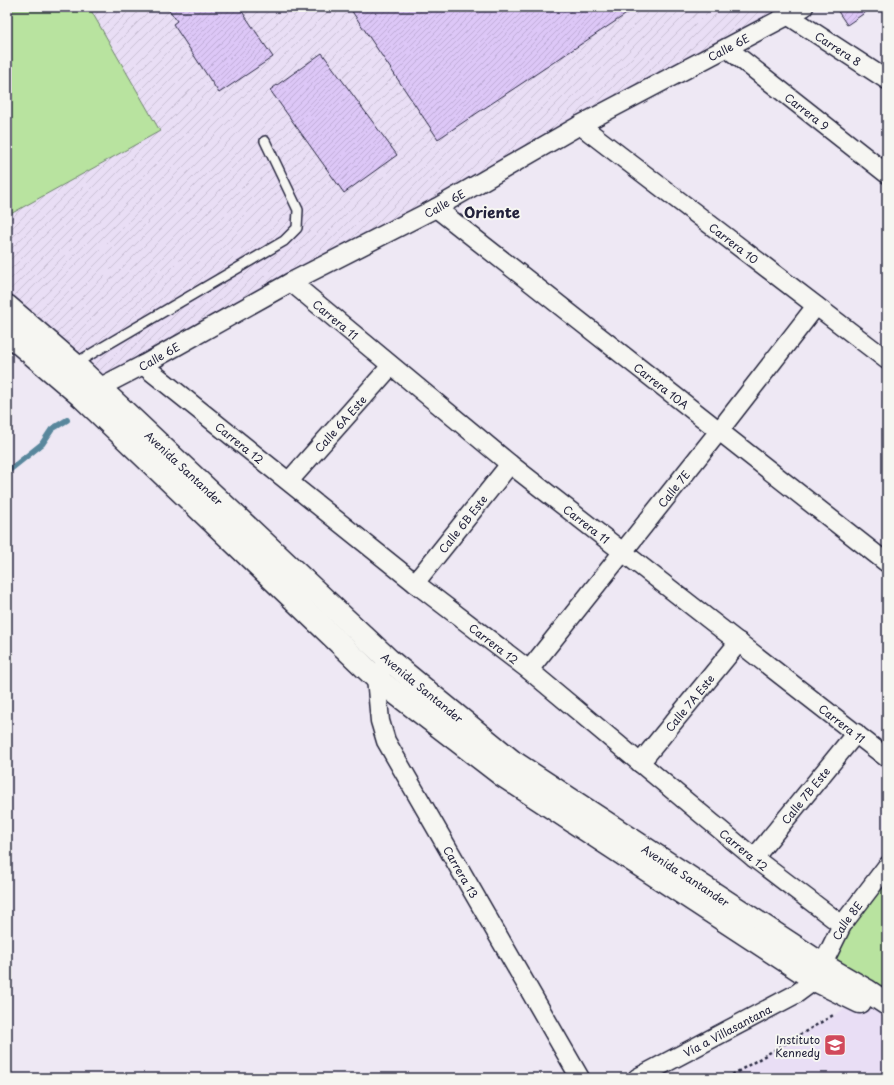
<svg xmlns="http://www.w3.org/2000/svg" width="894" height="1085" font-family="'Playpen Sans',sans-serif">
<defs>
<pattern id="industrial-furrows" width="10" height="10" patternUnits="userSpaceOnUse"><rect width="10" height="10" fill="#e9def5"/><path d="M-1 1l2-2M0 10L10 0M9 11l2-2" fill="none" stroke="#c8bed3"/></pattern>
<pattern id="building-hatch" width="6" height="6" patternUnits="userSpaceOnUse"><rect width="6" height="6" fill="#ddc7f7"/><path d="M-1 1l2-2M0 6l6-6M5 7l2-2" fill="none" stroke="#bdabd5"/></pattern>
</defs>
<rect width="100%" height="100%" fill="#eee8f4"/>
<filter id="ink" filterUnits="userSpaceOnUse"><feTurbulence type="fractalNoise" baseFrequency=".025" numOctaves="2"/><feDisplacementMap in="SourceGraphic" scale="8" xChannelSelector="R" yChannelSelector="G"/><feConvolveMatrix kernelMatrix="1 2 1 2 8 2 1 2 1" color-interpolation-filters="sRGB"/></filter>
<g filter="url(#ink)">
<!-- built -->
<polygon fill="#e9def5" points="858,1001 887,1012 887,1078 727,1078"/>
<!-- industrial -->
<polygon fill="url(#industrial-furrows)" points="7,7 804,7 100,388 7,306"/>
<!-- green -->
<g fill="#b8e39f" stroke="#6d826d">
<polygon points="7,7 89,7 160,131 7,216"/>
<polygon points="887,866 887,1004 823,965"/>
</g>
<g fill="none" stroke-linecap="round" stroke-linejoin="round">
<!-- stream -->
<polyline stroke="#59879c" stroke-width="6" points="7,472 42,444 52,429 67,420"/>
</g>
<!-- building -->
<g fill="url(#building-hatch)" stroke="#22223b">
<polygon points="167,7 239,7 273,57 219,93 173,24 177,21"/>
<polygon points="349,7 637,7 438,139"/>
<polygon points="835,7 863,7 866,12 847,25"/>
<polygon points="322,53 397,155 344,193 270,90"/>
</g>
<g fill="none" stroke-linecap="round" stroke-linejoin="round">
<!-- service casing -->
<g stroke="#22223b" stroke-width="12">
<polyline id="service" points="74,364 284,241 297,228 298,210 265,141"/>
</g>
<!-- minor casing -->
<g stroke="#22223b" stroke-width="21">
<g id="minor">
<path id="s1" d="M789,16l98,64"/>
<path id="s2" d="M727,48l160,126"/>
<path id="s3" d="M580,125l307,235"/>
<path id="s4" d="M436,208l451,355"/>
<path id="s5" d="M291,282l219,182 377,294"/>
<path id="s6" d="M143,365l272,218 114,87 225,188 88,67"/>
<path id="s7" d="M89,393l54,-28 148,-83 145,-74 144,-83 224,-118"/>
<path id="s8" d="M289,481l102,-115"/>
<path id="s9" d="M415,583l95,-119"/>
<path id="s10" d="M382,670l-6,8 4,43 6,20 194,337"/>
<path id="s11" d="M529,670l190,-239 97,-125"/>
<path id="s12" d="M640,763l99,-121"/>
<path id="s13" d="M754,858l102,-125"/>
<path id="s14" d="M637,1078l159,-84 19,-14 27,-55 45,-59"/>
</g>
</g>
<!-- tertiary casing -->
<g stroke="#22223b" stroke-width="25">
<g id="tertiary">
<path id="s15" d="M7,306l67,58 315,296 123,101 311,204 43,25 21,14"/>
<polyline points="7,333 82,397 376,678 502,775 815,980 860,1002"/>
</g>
</g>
<!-- path -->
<polyline stroke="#22223b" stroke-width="2.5" stroke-dasharray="3 3" stroke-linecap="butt" points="727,1078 835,1014"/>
<!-- service -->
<use href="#service" stroke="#f6f6f2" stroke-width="9"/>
<!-- minor -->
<use href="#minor" stroke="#f6f6f2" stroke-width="18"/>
<!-- tertiary -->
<use href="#tertiary" stroke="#f6f6f2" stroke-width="22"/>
</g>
</g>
<!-- icons -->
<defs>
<g id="school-square" transform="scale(1.15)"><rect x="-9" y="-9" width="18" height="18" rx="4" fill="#d1495b" stroke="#f6f6f2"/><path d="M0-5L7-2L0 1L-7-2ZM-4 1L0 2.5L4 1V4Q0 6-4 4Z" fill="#fff"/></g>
</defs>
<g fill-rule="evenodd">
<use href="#school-square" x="835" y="1045"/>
</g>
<g text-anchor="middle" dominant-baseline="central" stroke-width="4" stroke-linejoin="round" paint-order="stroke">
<!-- street labels -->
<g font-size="11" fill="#22223b" stroke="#f6f6f2">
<text stroke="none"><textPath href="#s7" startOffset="727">Calle 6E</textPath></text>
<text stroke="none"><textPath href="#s1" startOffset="59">Carrera 8</textPath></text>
<text stroke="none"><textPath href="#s2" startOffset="102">Carrera 9</textPath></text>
<text stroke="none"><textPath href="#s7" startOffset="403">Calle 6E</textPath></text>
<text stroke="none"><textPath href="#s3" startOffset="194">Carrera 10</textPath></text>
<text stroke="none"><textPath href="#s5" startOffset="58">Carrera 11</textPath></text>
<text stroke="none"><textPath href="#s7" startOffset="79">Calle 6E</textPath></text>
<text stroke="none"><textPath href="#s4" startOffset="287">Carrera 10A</textPath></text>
<text stroke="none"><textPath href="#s8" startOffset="77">Calle 6A Este</textPath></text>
<text stroke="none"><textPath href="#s6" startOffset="124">Carrera 12</textPath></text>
<text stroke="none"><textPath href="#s15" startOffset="240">Avenida Santander</textPath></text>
<text stroke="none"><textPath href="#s11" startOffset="232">Calle 7E</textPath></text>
<text stroke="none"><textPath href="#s9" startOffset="76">Calle 6B Este</textPath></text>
<text stroke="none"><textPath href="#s5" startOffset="382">Carrera 11</textPath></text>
<text stroke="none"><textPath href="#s6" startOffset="448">Carrera 12</textPath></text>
<text stroke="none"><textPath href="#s15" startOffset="564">Avenida Santander</textPath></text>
<text stroke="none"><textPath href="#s12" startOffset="78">Calle 7A Este</textPath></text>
<text stroke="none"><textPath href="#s5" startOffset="706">Carrera 11</textPath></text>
<text stroke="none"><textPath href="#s13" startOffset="81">Calle 7B Este</textPath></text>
<text stroke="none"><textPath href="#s6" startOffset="772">Carrera 12</textPath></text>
<text stroke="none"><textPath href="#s10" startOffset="225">Carrera 13</textPath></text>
<text stroke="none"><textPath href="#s15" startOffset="888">Avenida Santander</textPath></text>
<text stroke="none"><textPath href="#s14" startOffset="271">Calle 8E</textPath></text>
<text stroke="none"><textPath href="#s14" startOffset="102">Vía a Villasantana</textPath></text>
</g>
<!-- poi labels -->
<g font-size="11" fill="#22223b" stroke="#f6f6f2" text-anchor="end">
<text x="820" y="1039">Instituto<tspan x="820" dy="13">Kennedy</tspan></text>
</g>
<!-- district labels -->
<g font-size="15" font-weight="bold" fill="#22223b" stroke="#f6f6f2">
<text x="492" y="211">Oriente</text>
</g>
</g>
<!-- margin -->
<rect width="894" height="1085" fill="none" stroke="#f6f6f2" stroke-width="24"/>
<rect x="12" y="12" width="870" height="1061" fill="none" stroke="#22223b" stroke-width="1.5" filter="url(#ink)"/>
</svg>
